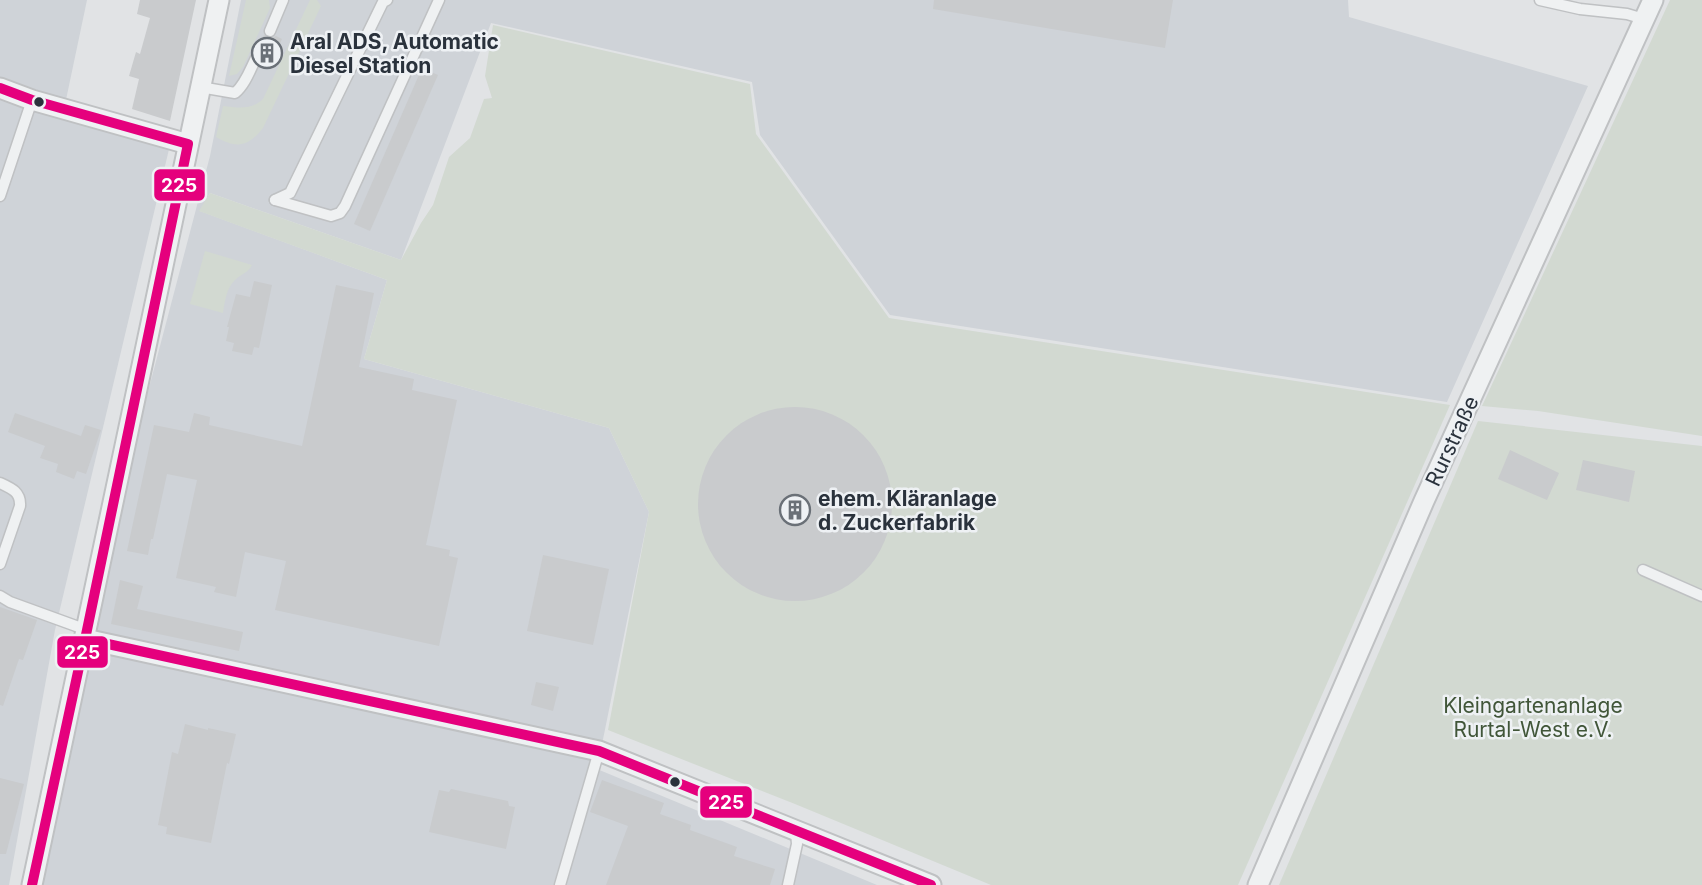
<svg xmlns="http://www.w3.org/2000/svg" width="1702" height="885" font-family="Inter,sans-serif">
<rect width="100%" height="100%" fill="#e1e3e5"/>
<!-- built -->
<g fill="#cfd3d8">
<polygon points="0,0 87,0 63,114 170,145 55,630 9,885 0,885"/>
<polygon points="241,0 1348,0 1349,17 1588,86 1447,402 890,315 760,135 752,82 491,23 401,260 210,193 200,211 387,280 364,359 609,428 649,512 597,769 877,885 39,885 89,616 210,156"/>
</g>
<!-- green -->
<g fill="#d2d9d1">
<polygon points="246,0 269,0 270,8 243,67 237,74 229,76"/>
<path d="M310,0h7l4,6 -58,122c-15,19 -26,21 -47,9l7,-31c16,2 28,4 40,-7z"/>
<polygon points="1670,0 1702,0 1702,436 1538,411 1482,406"/>
<polygon points="493,25 750,84 756,134 889,318 1450,405 1238,885 991,885 795,804 608,730 649,512 609,428 364,359 387,280 199,211 210,193 401,260 421,223 433,205 449,157 470,138 484,99 492,98 485,76"/>
<path d="M205,251l47,14c-4,8 -11,9 -17,15 -9,9 -10,21 -12,33l-33,-9z"/>
<polygon points="1478,421 1702,446 1702,885 1279,885"/>
</g>
<!-- building -->
<g fill="#c9cbcd">
<polygon points="140,0 196,0 170,121 132,109 139,79 129,76 136,52 140,54 150,18 137,14"/>
<polygon points="934,0 1173,0 1165,48 933,9"/>
<polygon points="264,35 268,38 272,38 276,36 282,39 272,60 265,57 264,49 258,47"/>
<polygon points="422,68 438,75 370,231 354,224"/>
<polygon points="254,281 272,285 259,348 254,347 252,355 232,351 234,343 226,341 229,327 227,327 236,294 250,297"/>
<polygon points="336,285 374,293 359,367 414,379 412,390 457,400 426,545 450,550 449,556 458,558 439,646 275,610 286,561 245,552 236,597 214,592 216,587 176,578 197,480 167,474 153,539 151,539 148,555 127,551 154,425 189,432 194,413 210,417 209,425 302,446"/>
<circle cx="795" cy="504" r="97"/>
<polygon points="15,413 81,436 85,425 101,430 86,474 77,471 74,479 56,472 58,464 40,458 45,446 8,432"/>
<polygon points="1510,450 1559,473 1547,500 1498,479"/>
<polygon points="1583,460 1635,471 1629,502 1576,490"/>
<polygon points="543,555 609,569 593,645 527,631"/>
<polygon points="120,580 143,586 137,609 243,632 239,651 111,624"/>
<polygon points="0,607 37,620 23,660 19,659 3,706 0,705"/>
<polygon points="536,682 559,687 553,711 531,705"/>
<polygon points="185,724 208,730 208,728 236,734 229,764 227,763 211,843 166,834 167,827 158,825 172,752 178,754"/>
<polygon points="0,778 24,784 6,854 0,854"/>
<polygon points="602,780 664,803 660,814 691,825 690,830 737,847 734,856 775,869 770,885 606,885 628,826 590,812"/>
<polygon points="451,789 508,801 509,806 515,807 506,849 429,832 439,790 449,792"/>
</g>
<g fill="none" stroke-linecap="round" stroke-linejoin="round">
<!-- service casing -->
<g stroke="#bfc1c3" stroke-width="13">
<g id="service">
<polyline points="1540,0 1580,9 1627,14 1644,19"/>
<polyline points="270,31 283,0"/>
<path d="M200,87l35,6c11,-9 16,-26 23,-39"/>
<polyline points="0,196 32,100"/>
<polyline points="275,200 331,216 340,213 345,206 439,0"/>
<polyline points="275,200 290,193 383,2 387,0"/>
<path d="M0,483c11,5 21,9 20,23l-20,58"/>
<polyline points="1643,570 1702,596"/>
<polyline points="0,596 10,602 87,630"/>
<polyline points="560,885 599,751"/>
<polyline points="788,885 797,844 796,832"/>
</g>
</g>
<!-- minor casing -->
<g stroke="#bfc1c3" stroke-width="23">
<g id="minor">
<polyline points="0,88 32,100 188,144"/>
<polyline points="85,639 599,751 931,885"/>
<path d="M32,885c64,-295 124,-590 187,-885"/>
<polyline points="1258,885 1424,501 1653,0"/>
</g>
</g>
<!-- service -->
<use href="#service" stroke="#eff1f2" stroke-width="10"/>
<!-- minor -->
<use href="#minor" stroke="#eff1f2" stroke-width="19"/>
<!-- bus-1 casing -->
<g stroke="#eef1f4" stroke-width="16">
<g id="bus-1">
<polyline points="0,88 32,100 188,144 87,630 32,885"/>
<polyline points="85,639 599,751 931,885"/>
</g>
</g>
<!-- bus-1 -->
<use href="#bus-1" stroke="#e5007d" stroke-width="10"/>
</g>
<!-- icons -->
<defs>
<g id="building-ring" transform="scale(1.575)"><circle r="9.5" fill="#eef1f4" stroke="#6a7077" stroke-width="1.5"/><path d="M-4-6H4V6H1V3H-1V6H-4ZM-2.5-4.3h1.7v1.8h-1.7ZM.8-4.3h1.7v1.8H.8ZM-2.5-1h1.7V.8h-1.7ZM.8-1h1.7V.8H.8Z" fill="#6a7077"/></g>
</defs>
<g fill-rule="evenodd">
<use href="#building-ring" x="267" y="53"/>
<use href="#building-ring" x="795" y="510"/>
</g>
<!-- markers -->
<g fill="#2a323c" stroke="#eef1f4" stroke-width="2.5">
<circle cx="39" cy="102" r="6"/>
<circle cx="675" cy="782" r="6"/>
</g>
<g text-anchor="middle" dominant-baseline="central" stroke-width="5" stroke-linejoin="round" paint-order="stroke">
<!-- poi labels -->
<g font-size="21" font-weight="bold" fill="#2a323c" stroke="#eef1f4" text-anchor="start">
<text x="290" y="41">Aral ADS, Automatic<tspan x="290" dy="24">Diesel Station</tspan></text>
<text x="818" y="498">ehem. Kläranlage<tspan x="818" dy="24">d. Zuckerfabrik</tspan></text>
</g>
<!-- street labels -->
<g font-size="21" fill="#2a323c" stroke="#eef1f4">
<text transform="translate(1452 441) rotate(-65)">Rurstraße</text>
</g>
<!-- park labels -->
<g font-size="21" fill="#415639" stroke="#eef1f4">
<text x="1533" y="705">Kleingartenanlage<tspan x="1533" dy="24">Rurtal-West e.V.</tspan></text>
</g>
</g>
<g stroke="#eef1f4" stroke-width="2.5">
<rect x="153" y="168" width="53" height="34" rx="7" fill="#e5007d"/>
<rect x="56" y="635" width="53" height="34" rx="7" fill="#e5007d"/>
<rect x="699" y="785" width="54" height="34" rx="7" fill="#e5007d"/>
</g>
<g font-size="19" text-anchor="middle" font-weight="bold" fill="#fff">
<text x="179" y="192">225</text>
<text x="82" y="659">225</text>
<text x="726" y="809">225</text>
</g>
</svg>
